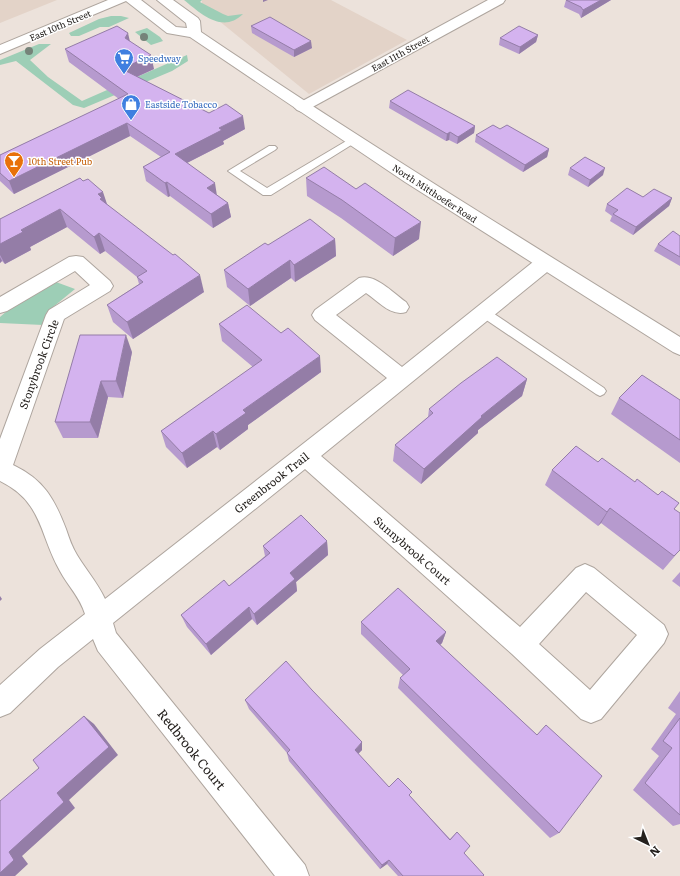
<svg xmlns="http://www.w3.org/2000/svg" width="680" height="876" font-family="Literata,serif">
<rect width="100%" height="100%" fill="#ece2db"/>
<!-- built -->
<g fill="#e3d3c8">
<polygon points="0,0 57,0 0,23"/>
<polygon points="202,0 331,0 407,40 309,94 202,7"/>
</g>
<!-- green -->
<g fill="#9dceb6">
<path d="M184,0h18l-2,2 23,12 5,2 15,-2c-20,20 -42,0 -59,-14z"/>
<polygon points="111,16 121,16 129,18 109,27 100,27 79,36 71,36 69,33 99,19"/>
<polygon points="147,28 160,37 163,41 151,45 135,32"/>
<polygon points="39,44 51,44 30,60 48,77 82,101 187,55 188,61 172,71 84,108 73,105 16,61 0,65 0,60"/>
<polygon points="56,282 75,289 47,312 43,325 0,323 0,317 37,285"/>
</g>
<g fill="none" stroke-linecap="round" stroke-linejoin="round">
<!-- lane casing -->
<g stroke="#aea59e" stroke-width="2">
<g id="lane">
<polygon points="353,137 356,138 358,140 356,142 271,195 263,195 228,171 269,146 275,146 277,148 275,150 240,171 267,188"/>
<polygon points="483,308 487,309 604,388 606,391 604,394 600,396 596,394 479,315 477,312 479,309"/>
</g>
</g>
<!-- street casing -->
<g stroke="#aea59e" stroke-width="2">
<g id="street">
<polygon points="488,0 505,0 503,3 307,110 302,112 297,110 294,107 297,104"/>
<path d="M76,256l7,1 27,24 3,5 -3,5 -46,28 -51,146c31,15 41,33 53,64 3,9 6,18 11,26 9,15 20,27 28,44l282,-221 -72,-58 -3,-5 3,-5 44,-32c16,-5 34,15 47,24l3,5 -3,5c-15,5 -28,-11 -40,-19l-30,22 66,52 136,-109 7,-1 7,1 2,5 -2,5 -231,188 199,171 56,-59 9,-4 9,4 70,57 4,9 -4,9 -63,76 -10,4 -10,-4 -69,-65 -207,-185 -192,154 3,10 189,232 4,11h-34l-177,-225 -5,-12 -35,28 -48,46 -10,4v-32l40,-36 45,-35c-5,-17 -17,-28 -25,-43 -21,-37 -17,-69 -60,-90v-42l46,-124 3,-5 41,-25 -15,-14 -68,40 -7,2v-16l69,-40zM586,592l51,43 -47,55 -51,-46z"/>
</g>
</g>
<!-- secondary casing -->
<g stroke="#aea59e" stroke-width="2">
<path id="secondary" d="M108,0h33l35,27 11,1 -1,-5 -29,-23h16l25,18 2,3 1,11c157,106 318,205 479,305v18l-7,-3 -268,-170 -215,-145 -23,-4 -41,-32 -126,53v-9z"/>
</g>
<!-- lane -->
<use href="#lane" fill="#fff" fill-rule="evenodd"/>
<!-- street -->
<use href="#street" fill="#fff" fill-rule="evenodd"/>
<!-- secondary -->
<use href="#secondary" fill="#fff" fill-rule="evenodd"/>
</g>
<!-- trees -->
<g fill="#758379">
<circle cx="144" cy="37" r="4"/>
<circle cx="29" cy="51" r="4"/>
</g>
<!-- wall -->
<g fill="#b69ace">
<polygon points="566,0 611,0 581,18 579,14 564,7"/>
<polygon points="251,26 312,48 294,57 252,33"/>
<polygon points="538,35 536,42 519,54 499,45 500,38"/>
<polygon points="130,41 154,69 137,77 209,113 245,129 223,141 224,144 187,163 217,195 228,203 231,217 213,228 170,196 168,197 146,181 143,167 161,157 130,136 14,194 0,181 0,155 119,99 69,62 65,49"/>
<polygon points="390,101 475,126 474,133 457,144 449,140 446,141 389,108"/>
<polygon points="500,129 549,149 547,157 523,172 475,142 476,135"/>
<polygon points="570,168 603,175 588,187 568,175"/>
<polygon points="80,178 107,205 204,292 133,339 113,322 107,305 139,284 137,277 105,251 100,254 67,227 30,247 31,250 5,264 2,261 0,263 0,219"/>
<polygon points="306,178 419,239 393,256 341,218 307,196"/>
<polygon points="643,197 672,198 669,206 633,235 610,221 612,216 605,211 607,204"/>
<polygon points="680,236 680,266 654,251 658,244"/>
<polygon points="335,239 336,256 295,282 291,278 250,306 227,287 224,270 268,245"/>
<polygon points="219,324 321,372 248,425 248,429 220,450 217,447 187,468 166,447 161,431 253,367 222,341"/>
<polygon points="132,352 123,398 108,397 98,438 63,438 55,422"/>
<polygon points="527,379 522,396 478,430 478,433 421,484 393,461 395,445 428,417 429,409"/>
<polygon points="619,398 680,400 680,463 611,414"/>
<polygon points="598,462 658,495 679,503 674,509 680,550 663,570 601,523 598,526 545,485 552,470"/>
<polygon points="327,541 328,555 296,582 297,591 257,625 252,619 211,655 187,627 181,615 229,586 265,556 263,546"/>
<polygon points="680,572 680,587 672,581"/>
<polygon points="361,622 446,632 442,643 440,645 537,735 546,725 559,833 550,838 398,688 400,678 403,675 361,634"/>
<polygon points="680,691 680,824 673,826 633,790 659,756 651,749 676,714 668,708"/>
<polygon points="245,700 362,750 358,754 389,787 410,796 450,839 457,832 464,853 483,876 398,876 387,864 380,869 289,761 287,753 249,709"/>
</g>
<!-- shaded-wall -->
<g fill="#947da7">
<polygon points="263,0 268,0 263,2"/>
<polygon points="601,0 611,0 581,18 583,10"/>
<polygon points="128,33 131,46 125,38"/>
<polygon points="538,35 536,42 519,54 520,47"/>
<polygon points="311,41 312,48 294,57 294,50"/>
<polygon points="151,55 154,69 125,82 122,69"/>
<polygon points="243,116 245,129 223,141 224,144 177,168 175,154 219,128"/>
<polygon points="127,123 130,136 14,194 9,181"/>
<polygon points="475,126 474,133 457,144 458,137"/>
<polygon points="450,132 449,140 446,141 447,134"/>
<polygon points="549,149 547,157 523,172 525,165"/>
<polygon points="605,168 603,175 588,187 590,180"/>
<polygon points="167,182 170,196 168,197 165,183"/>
<polygon points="215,183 217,196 207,188"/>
<polygon points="103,192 109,210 105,217 98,194"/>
<polygon points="672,198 669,206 633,235 636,227"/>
<polygon points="228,203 231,217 213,228 211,214"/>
<polygon points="60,209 67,227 30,247 31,250 5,264 0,255 0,244 21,230"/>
<polygon points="421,222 419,239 393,256 395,238"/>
<polygon points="99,233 105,251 100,254 94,237"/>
<polygon points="335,239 336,256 295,282 294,265"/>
<polygon points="0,257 2,261 0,263"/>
<polygon points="290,260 291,278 250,306 248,289"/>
<polygon points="200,275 204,292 133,339 127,322"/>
<polygon points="126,335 132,352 123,398 116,381"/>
<polygon points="320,356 321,372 248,425 248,429 220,450 216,434 243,410"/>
<polygon points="527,379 522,396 478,430 478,433 421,484 424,469 481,416"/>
<polygon points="101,381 108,397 98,438 90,422"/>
<polygon points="213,431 217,447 187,468 182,453"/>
<polygon points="610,508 601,523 598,526 607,512"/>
<polygon points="327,541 328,555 296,582 297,591 257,625 254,614 290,573"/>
<polygon points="0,596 2,599 0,601"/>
<polygon points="249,607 252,619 211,655 206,644"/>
<polygon points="446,632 442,643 433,652 436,641"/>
<polygon points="84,716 94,724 118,755 69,800 75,808 22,856 28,864 15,876 0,876 0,873 9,852 57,793"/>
<polygon points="362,742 362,750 354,758 355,750"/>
<polygon points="389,860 387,864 380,869 382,865"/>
</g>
<!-- building -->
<g fill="#d4b3ef" stroke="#947da7">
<polygon points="566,0 601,0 583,10 581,7"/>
<polygon points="270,17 311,41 294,50 251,26"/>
<polygon points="117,26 128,33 125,38 151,55 122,69 209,113 226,104 243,116 219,128 222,130 175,154 215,183 207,188 228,203 211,214 167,182 165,183 143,167 170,152 127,123 9,181 0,173 0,155 128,94 65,49"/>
<polygon points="519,26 538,35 520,47 500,38"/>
<polygon points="408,90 475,126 458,137 450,132 447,134 390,101"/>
<polygon points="493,125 500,129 507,125 549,149 525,165 476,135"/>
<polygon points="585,157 605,168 590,180 570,168"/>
<polygon points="324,167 356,189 365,183 421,222 395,238 342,200 306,178"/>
<polygon points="80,178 83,181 88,179 103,192 98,194 102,198 100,199 173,255 175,254 200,275 127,322 107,305 143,282 137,277 147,271 99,233 94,237 60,209 21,230 23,232 0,244 0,219"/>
<polygon points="627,188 643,197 654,189 672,198 636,227 613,214 618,210 607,204"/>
<polygon points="310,219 335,239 294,265 290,260 248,289 224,270 265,243 268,245"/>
<polygon points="673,231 680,236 680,257 658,244"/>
<polygon points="247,305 281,333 288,328 320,356 243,410 246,413 216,434 213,431 182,453 161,431 262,360 219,324"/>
<polygon points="80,335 126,335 116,381 101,381 90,422 55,422"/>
<polygon points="497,357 527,379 481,416 482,417 424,469 395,445 433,413 429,409 461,383"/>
<polygon points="642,375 680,400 680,440 619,398"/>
<polygon points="576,446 598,462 602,458 635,482 637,479 658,495 662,491 679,503 674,509 680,513 680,550 674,556 610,508 607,512 552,470"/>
<polygon points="301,515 327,541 290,573 295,579 254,614 249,607 206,644 181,615 224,580 229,586 270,553 263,546"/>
<polygon points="398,588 446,632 436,641 537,735 546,725 602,776 559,833 400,678 410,669 361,622"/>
<polygon points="286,661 312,690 362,742 355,750 389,787 398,778 412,792 409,795 450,840 457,832 470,846 464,853 484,875 483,876 403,876 389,860 382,865 287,753 290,750 245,700"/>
<polygon points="84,716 109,747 57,793 64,802 9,852 14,860 0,873 0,801 39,768 33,760"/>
<polygon points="680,718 680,815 645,783 672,748 663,741"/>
</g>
<!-- icons -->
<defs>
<g id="supermarket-pin" transform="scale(1)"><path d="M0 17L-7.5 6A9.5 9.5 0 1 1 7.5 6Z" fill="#3f7fe0" stroke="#fff"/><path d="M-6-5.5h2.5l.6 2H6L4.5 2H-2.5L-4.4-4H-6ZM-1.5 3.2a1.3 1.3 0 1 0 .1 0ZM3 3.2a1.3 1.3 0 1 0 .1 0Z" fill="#fff"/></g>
<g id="shop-pin" transform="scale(1)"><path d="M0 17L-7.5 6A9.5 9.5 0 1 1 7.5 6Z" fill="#3f7fe0" stroke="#fff"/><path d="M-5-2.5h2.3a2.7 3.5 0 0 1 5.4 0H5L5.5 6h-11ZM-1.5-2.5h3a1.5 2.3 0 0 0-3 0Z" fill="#fff"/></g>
<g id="bar-pin" transform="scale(1)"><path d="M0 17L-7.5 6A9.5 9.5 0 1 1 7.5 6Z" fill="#e8710a" stroke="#fff"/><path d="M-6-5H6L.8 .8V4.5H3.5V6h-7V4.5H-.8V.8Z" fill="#fff"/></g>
</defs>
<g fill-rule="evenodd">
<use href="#supermarket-pin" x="124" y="58"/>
<use href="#shop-pin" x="131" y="104"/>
<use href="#bar-pin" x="14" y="161"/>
</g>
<g text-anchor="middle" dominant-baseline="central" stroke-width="3" stroke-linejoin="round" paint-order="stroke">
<!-- far-street labels -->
<g font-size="9" fill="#25211e" stroke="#fff">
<text transform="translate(60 25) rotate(-23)">East 10th Street</text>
<text transform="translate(400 53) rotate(-29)">East 11th Street</text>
<text transform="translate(435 193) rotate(33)">North Mitthoefer Road</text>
</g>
<!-- far-shop labels -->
<g font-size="9" fill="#366cbe" stroke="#fff" text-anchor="start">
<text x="138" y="58">Speedway</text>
<text x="145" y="104">Eastside Tobacco</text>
</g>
<!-- far-food labels -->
<g font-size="9" fill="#c56008" stroke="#fff" text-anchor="start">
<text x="28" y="161">10th Street Pub</text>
</g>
<!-- street labels -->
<g font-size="11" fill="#25211e" stroke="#fff">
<text transform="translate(38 364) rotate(-70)">Stonybrook Circle</text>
<text transform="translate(271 482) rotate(-38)">Greenbrook Trail</text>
<text transform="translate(413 550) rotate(41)">Sunnybrook Court</text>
</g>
<!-- near-street labels -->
<g font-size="13" fill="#25211e" stroke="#fff">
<text transform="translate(192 749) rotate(51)">Redbrook Court</text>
</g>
</g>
<!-- north arrow -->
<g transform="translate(648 844) rotate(137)" stroke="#ffffff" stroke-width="3" paint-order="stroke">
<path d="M0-3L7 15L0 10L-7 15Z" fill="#25211e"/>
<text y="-6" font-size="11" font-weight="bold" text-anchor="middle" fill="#25211e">N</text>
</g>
</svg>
